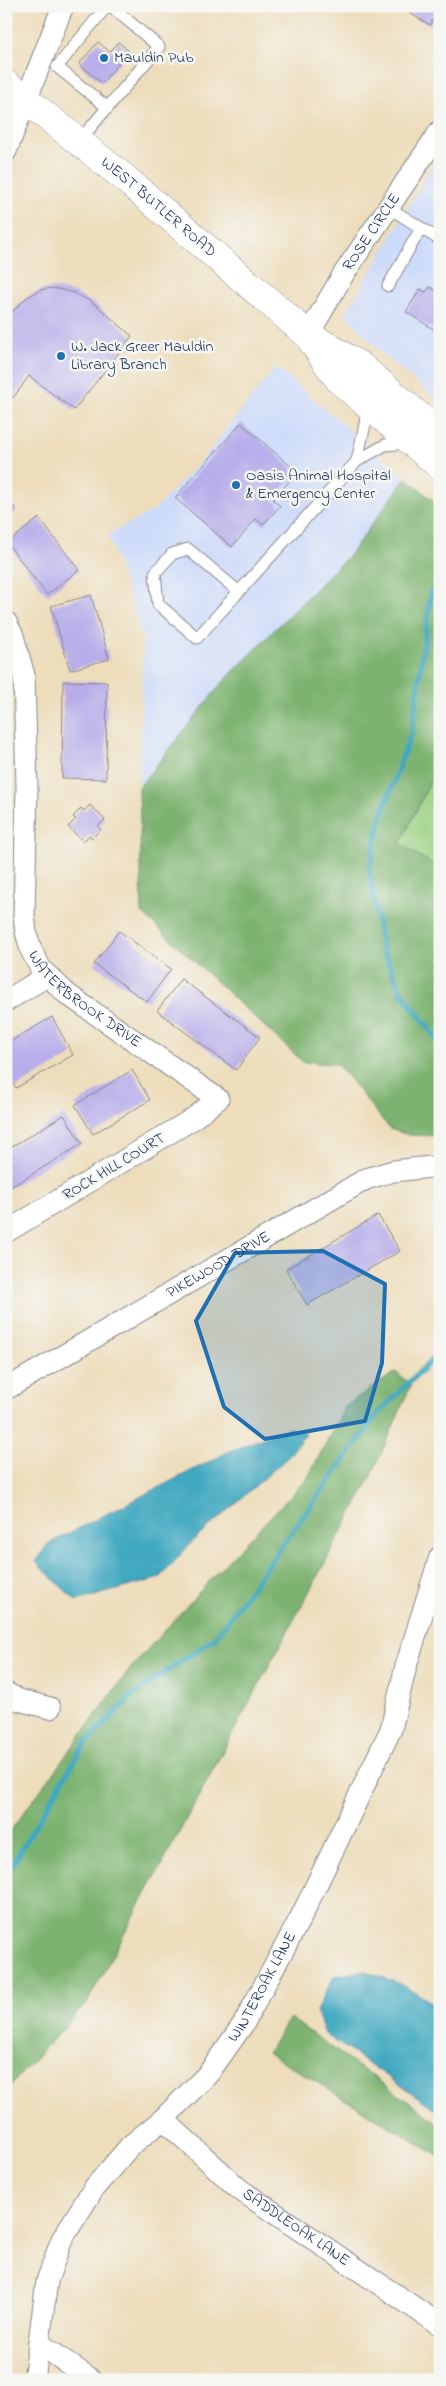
<svg xmlns="http://www.w3.org/2000/svg" width="446" height="2386" font-family="'Indie Flower',sans-serif">
<rect width="100%" height="100%" fill="#f6f6f2"/>
<filter id="ink" filterUnits="userSpaceOnUse"><feTurbulence type="fractalNoise" baseFrequency=".02" numOctaves="2"/><feDisplacementMap in="SourceGraphic" scale="10" xChannelSelector="R" yChannelSelector="G"/><feConvolveMatrix kernelMatrix="1 2 1 2 8 2 1 2 1" color-interpolation-filters="sRGB"/></filter>
<filter id="wash" filterUnits="userSpaceOnUse"><feTurbulence type="fractalNoise" baseFrequency=".0096" numOctaves="4" result="noise"/><feDisplacementMap in="SourceGraphic" scale="20" xChannelSelector="R" yChannelSelector="G"/><feGaussianBlur stdDeviation="1.12" result="paint"/><feColorMatrix in="noise" values="0 0 0 0 0 0 0 0 0 0 0 0 0 0 0 0 0 1.4 0 .05"/><feComposite in="paint" operator="in"/></filter>
<g filter="url(#wash)">
<rect width="100%" height="100%" fill="#edddbb"/>
<!-- built -->
<g fill="#cddbfa">
<polygon points="440,153 440,403 379,350 345,315"/>
<polygon points="276,367 406,478 350,554 221,684 139,787 143,638 108,534 153,511 202,460"/>
</g>
<!-- green -->
<polygon fill="#9cd182" stroke="#5c8070" points="440,761 440,869 400,844"/>
<!-- forest -->
<g fill="#7db370" stroke="#4c7167">
<polygon points="406,478 440,506 440,761 400,844 440,869 440,1136 409,1135 390,1129 337,1064 303,1062 142,913 139,787 221,684 350,554"/>
<polygon points="396,1372 411,1385 371,1477 87,2003 6,2090 6,1837 129,1670 221,1568 307,1479 346,1405"/>
<polygon points="290,2018 440,2124 440,2157 267,2052"/>
</g>
<!-- water -->
<g fill="#3fa8c0" stroke="#2d6c8f">
<polygon points="289,1428 306,1433 288,1457 192,1542 160,1578 76,1601 36,1562 48,1544 232,1450"/>
<polygon points="365,1971 401,1984 440,2007 440,2112 325,2034 316,2011 334,1976"/>
</g>
<g fill="none" stroke-linecap="round" stroke-linejoin="round">
<!-- stream -->
<g stroke="#3fa8c0" stroke-width="5.5">
<polyline points="431,592 412,731 383,811 369,869 382,948 402,993 440,1043"/>
<polyline points="6,1875 84,1745 134,1694 215,1638 378,1413 440,1352"/>
</g>
</g>
<g id="blocks">
<!-- building -->
<g fill="#b8adea">
<polygon points="397,6 431,6 438,10 430,25"/>
<polygon points="98,42 110,52 118,42 129,51 102,83 79,64"/>
<polygon points="430,287 440,293 440,333 406,312 420,289 426,292"/>
<polygon points="53,288 75,293 95,304 132,336 74,410 29,376 13,398 6,387 6,323 10,314 26,298 40,290"/>
<polygon points="241,423 297,472 273,500 280,506 263,525 256,519 232,547 175,498"/>
<polygon points="6,503 16,508 6,530"/>
<polygon points="39,518 79,570 47,595 7,543"/>
<polygon points="91,595 109,659 70,670 51,606"/>
<polygon points="63,681 107,682 106,779 62,778"/>
<polygon points="90,805 105,820 98,826 101,829 92,838 90,835 83,841 68,827 76,819 73,817 81,808 84,811"/>
<polygon points="119,931 171,969 147,1002 94,964"/>
<polygon points="181,979 260,1037 236,1070 157,1011"/>
<polygon points="52,1017 73,1055 16,1088 6,1071 6,1044"/>
<polygon points="132,1070 150,1100 93,1134 75,1105"/>
<polygon points="64,1115 82,1144 6,1190 6,1150"/>
<polygon points="378,1215 400,1251 307,1305 286,1269"/>
</g>
</g>
</g>
<g filter="url(#ink)">
<use href="#blocks" fill-opacity="0" stroke="#84868c" stroke-width="1"/>
<g fill="none" stroke-linecap="round" stroke-linejoin="round">
<!-- service casing -->
<g stroke="#84868c" stroke-width="13">
<g id="service">
<polyline points="107,6 57,67 108,108"/>
<polyline points="79,141 159,47 111,6"/>
<polyline points="388,207 440,240"/>
<polyline points="388,286 421,228"/>
<polyline points="357,461 365,424 367,406"/>
<polyline points="239,592 188,549 172,554 155,573 158,604 197,638 357,461 385,445 408,443"/>
</g>
</g>
<!-- minor casing -->
<g stroke="#84868c" stroke-width="23">
<g id="minor">
<polyline points="6,151 63,6"/>
<path id="s1" d="M308,335l35,-60 97,-144"/>
<path id="s2" d="M6,622l7,14 11,39 3,113 -3,128 2,16 5,18 10,19 26,25 151,105 -27,21 -185,112"/>
<polyline points="6,1001 47,976"/>
<path id="s3" d="M6,1389l360,-210 27,-8 47,-5"/>
<polyline points="6,1693 19,1700 50,1708"/>
<path id="s4" d="M163,2119l76,70 201,136"/>
<polyline points="40,2344 92,2380"/>
<path id="s5" d="M34,2380l13,-99 15,-42 32,-51 36,-42 33,-27 45,-45 36,-51 58,-108 89,-186 15,-63 34,-109"/>
</g>
</g>
<!-- primary casing -->
<g stroke="#84868c" stroke-width="29">
<g id="primary">
<path id="s6" d="M6,84l116,92 186,159 51,30 81,69"/>
<polyline points="313,343 339,380 440,466"/>
</g>
</g>
<!-- service -->
<use href="#service" stroke="#fff" stroke-width="11"/>
<!-- minor -->
<use href="#minor" stroke="#fff" stroke-width="21"/>
<!-- primary -->
<use href="#primary" stroke="#fff" stroke-width="28"/>
</g>
</g>
<!-- marked area -->
<path fill="#1f6fb2" fill-opacity="0.2" stroke="#1f6fb2" stroke-width="4" stroke-linejoin="round" d="M323,1251l62,33 -3,79 -17,58 -100,18 -41,-32 -28,-86 39,-68z"/>
<!-- markers -->
<g fill="#1f6fb2" stroke="#f6f6f2" stroke-width="2">
<circle cx="104" cy="58" r="5"/>
<circle cx="61" cy="356" r="5"/>
<circle cx="236" cy="485" r="5"/>
</g>
<g text-anchor="middle" dominant-baseline="central" stroke-width="5" stroke-linejoin="round" paint-order="stroke">
<!-- poi labels -->
<g font-size="16" fill="#1b2f5e" stroke="#f6f6f2" text-anchor="start">
<text x="114" y="58">Mauldin Pub</text>
<text x="71" y="347">W. Jack Greer Mauldin<tspan x="71" dy="18">Library Branch</tspan></text>
<text x="246" y="476">Oasis Animal Hospital<tspan x="246" dy="18">&amp; Emergency Center</tspan></text>
</g>
<!-- street labels -->
<g font-size="16" fill="#1b2f5e" stroke="#f6f6f2">
<text stroke="none"><textPath href="#s6" startOffset="196">WEST BUTLER ROAD</textPath></text>
<text stroke="none"><textPath href="#s1" startOffset="121">ROSE CIRCLE</textPath></text>
<text stroke="none"><textPath href="#s2" startOffset="406">WATERBROOK DRIVE</textPath></text>
<text transform="translate(114 1167) rotate(-31)">ROCK HILL COURT</text>
<text stroke="none"><textPath href="#s3" startOffset="246">PIKEWOOD DRIVE</textPath></text>
<text stroke="none"><textPath href="#s5" startOffset="469">WINTEROAK LANE</textPath></text>
<text stroke="none"><textPath href="#s4" startOffset="172">SADDLEOAK LANE</textPath></text>
</g>
</g>
<!-- margin -->
<rect width="446" height="2386" fill="none" stroke="#f6f6f2" stroke-width="25"/>
</svg>
